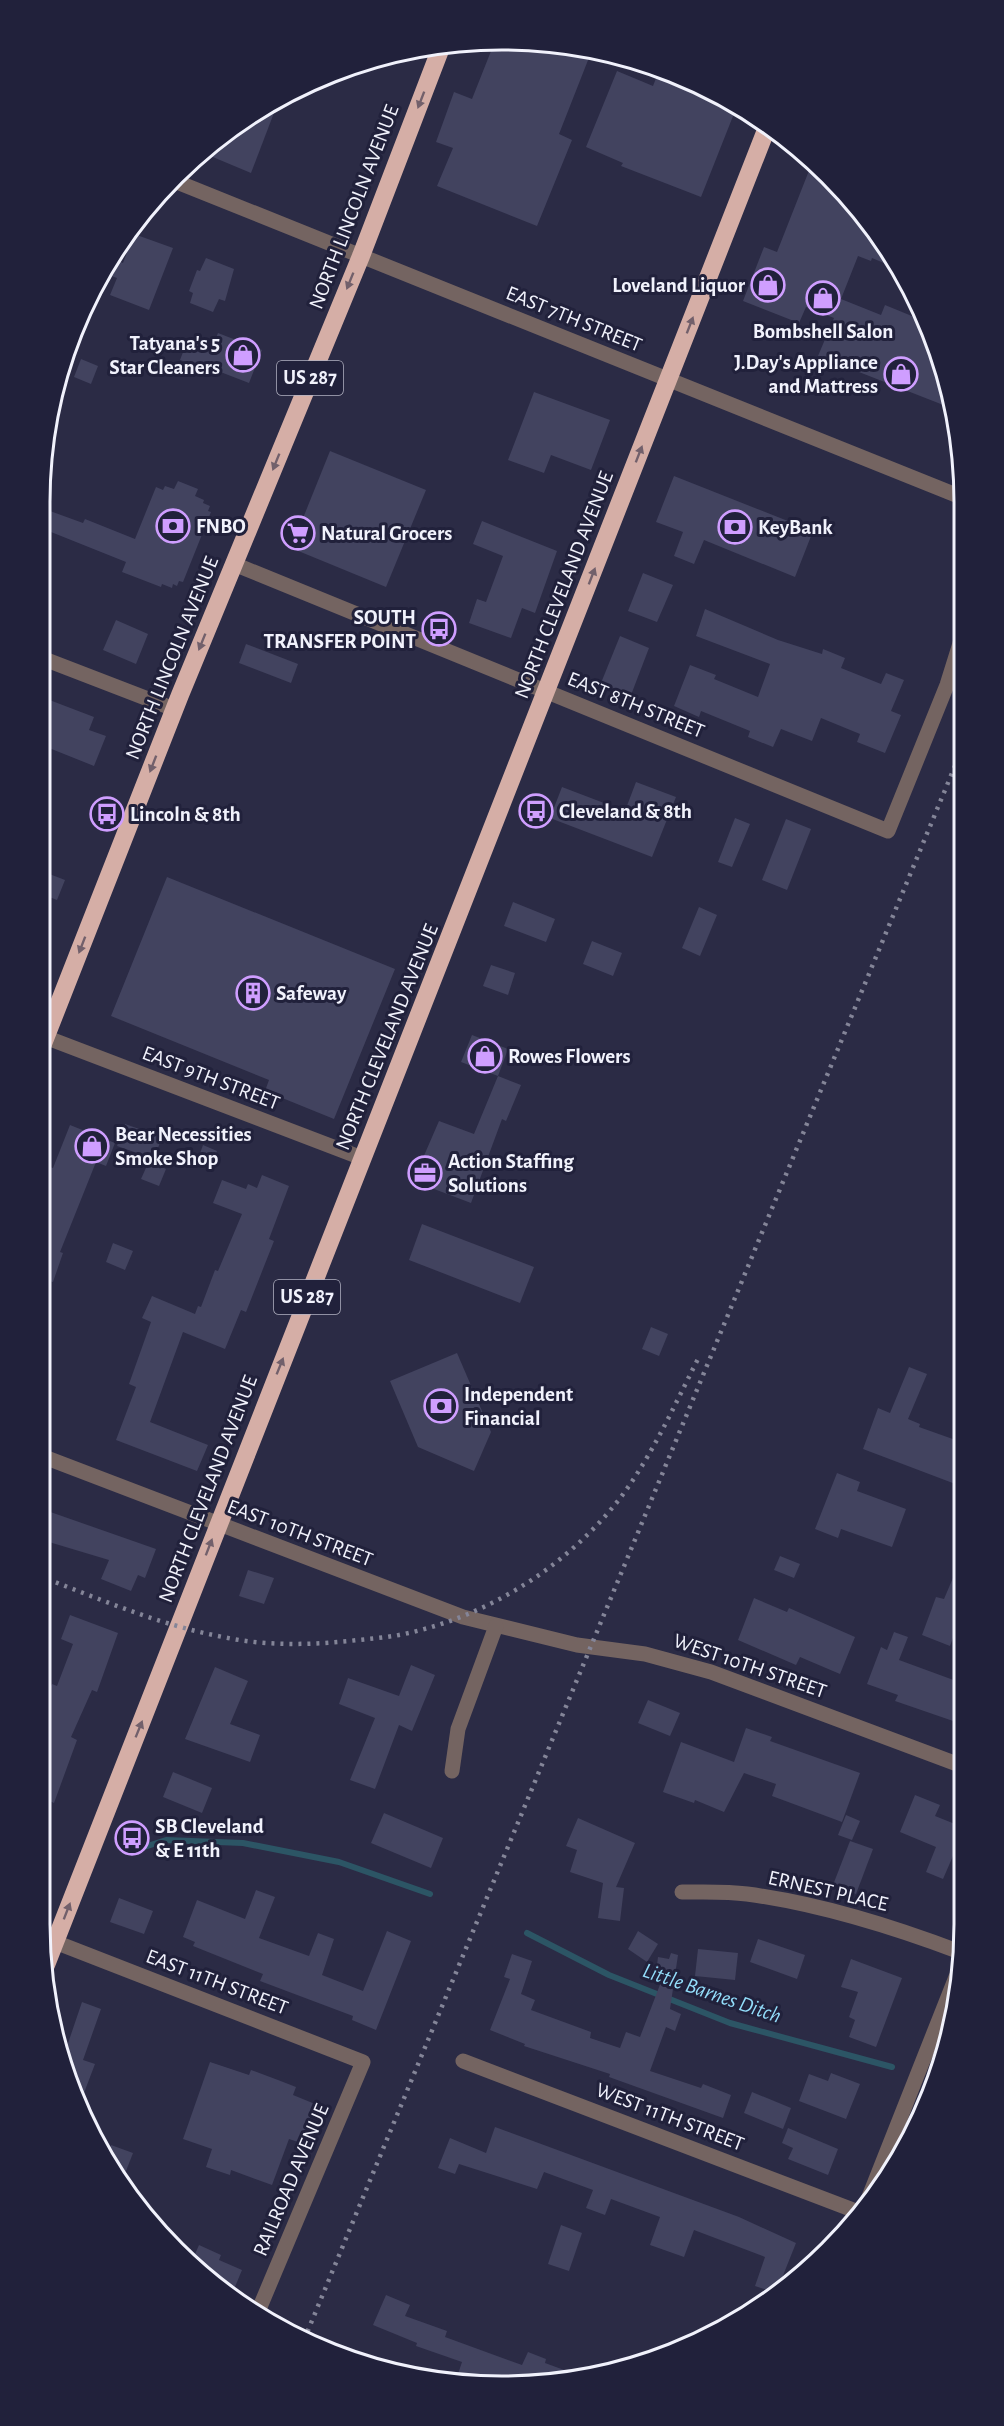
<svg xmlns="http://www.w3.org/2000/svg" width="1004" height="2426" font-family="'Alegreya Sans',sans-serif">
<rect width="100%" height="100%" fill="#2b2b45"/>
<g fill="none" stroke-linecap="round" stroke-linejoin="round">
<!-- stream -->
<g stroke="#2c5565" stroke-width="6">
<polyline points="135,1850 166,1840 243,1843 339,1862 430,1894"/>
<polyline points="39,1874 42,1873"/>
<polyline points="527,1933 609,1975 730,2023 892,2067"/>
</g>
</g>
<!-- building -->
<g fill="#42435f">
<polygon points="495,41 562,43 592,50 559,134 572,140 537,226 437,186 453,148 436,142 454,92 472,99"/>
<polygon points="660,68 737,106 701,197 621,166 623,163 586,147 617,71 653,86"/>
<polygon points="280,97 251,173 208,155 214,141 220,135"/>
<polygon points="812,163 850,197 898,269 872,258 871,261 858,256 841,299 881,315 885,305 924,321 951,408 818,356 834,318 806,307 799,323 743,301 764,247 777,252"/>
<polygon points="134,234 173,248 149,310 110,295 117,278 100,272 110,258 123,263"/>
<polygon points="206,258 234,269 225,301 219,299 213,312 190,303 193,293 189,291 197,270 200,271"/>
<polygon points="218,333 262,350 249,383 205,366 204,369 180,360 188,339 212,348"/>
<polygon points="81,359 98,366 91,384 74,377"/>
<polygon points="534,392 610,420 591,470 551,455 544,473 508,460"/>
<polygon points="330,451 426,490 386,587 291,548"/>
<polygon points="674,476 813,531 795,577 704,540 694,564 674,556 683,532 656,522"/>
<polygon points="178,481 198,489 195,496 204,500 203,503 210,506 208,511 211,512 183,582 179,581 177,586 173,584 172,588 162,584 161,587 122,572 126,562 51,532 41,560 39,560 39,507 83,523 85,519 135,539 156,487 163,490 165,486 174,489"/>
<polygon points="482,521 557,551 535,613 522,608 511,638 469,623 477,599 486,602 503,556 473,544"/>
<polygon points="643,573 673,585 657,622 628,611"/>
<polygon points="705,609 778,640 822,654 823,649 845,658 841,668 881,684 886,673 904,680 891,711 901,715 885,753 857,742 860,734 821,718 812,741 781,729 773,747 748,737 750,731 701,711 699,717 674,706 690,665 716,675 714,679 758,697 770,664 696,636"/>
<polygon points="116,620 148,634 136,664 103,650"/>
<polygon points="620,636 649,648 631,695 601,683"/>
<polygon points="246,644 298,664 291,683 239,663"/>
<polygon points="39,696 94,717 89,730 106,736 94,766 39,744"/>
<polygon points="636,782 676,797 652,857 550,818 562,787 625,811"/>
<polygon points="735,818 750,824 732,867 718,862"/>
<polygon points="786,819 811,829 787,890 762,880"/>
<polygon points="39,870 65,880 57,900 39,893"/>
<polygon points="167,877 395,969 334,1119 265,1091 269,1080 111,1016"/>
<polygon points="513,902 555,919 546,942 504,926"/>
<polygon points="699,907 717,915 700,956 682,948"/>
<polygon points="592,941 622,953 613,976 583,964"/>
<polygon points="491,965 515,973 508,995 483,986"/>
<polygon points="472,1035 508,1049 498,1076 461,1062"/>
<polygon points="498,1076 521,1085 506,1121 502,1119 471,1203 413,1181 439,1121 474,1134"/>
<polygon points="125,1124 162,1137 154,1159 117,1146"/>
<polygon points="70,1125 115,1143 106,1166 96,1162 60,1252 63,1253 53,1282 39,1278 39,1187 47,1166 53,1168"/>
<polygon points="203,1145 217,1151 212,1168 197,1162"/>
<polygon points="149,1161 166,1169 159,1186 141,1179"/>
<polygon points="262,1175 289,1186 269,1239 274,1241 246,1312 241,1310 225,1349 183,1332 150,1422 208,1445 197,1471 116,1440 136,1387 129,1384 151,1322 142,1318 152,1296 195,1314 198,1306 201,1307 215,1270 218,1271 242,1214 213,1203 222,1180 246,1189 248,1184 257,1188"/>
<polygon points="422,1224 534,1267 520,1303 409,1260"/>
<polygon points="113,1243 133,1251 125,1270 106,1262"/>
<polygon points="651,1327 668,1334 659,1356 642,1349"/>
<polygon points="457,1353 491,1432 474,1471 418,1447 390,1381"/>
<polygon points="909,1367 927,1374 908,1419 920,1424 919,1427 964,1443 964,1468 958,1485 863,1449 878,1408 890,1413"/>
<polygon points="837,1473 860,1482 857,1491 906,1509 892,1547 841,1529 838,1538 815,1529"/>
<polygon points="39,1508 156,1549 145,1578 138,1575 131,1591 101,1579 109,1560 39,1539"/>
<polygon points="964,1552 964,1608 950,1646 922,1635 936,1597 944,1599"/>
<polygon points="780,1556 800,1564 794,1578 774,1570"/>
<polygon points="248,1570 274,1578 264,1604 239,1596"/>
<polygon points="754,1598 787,1612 789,1608 855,1637 840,1674 800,1657 796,1665 738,1640"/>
<polygon points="70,1615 118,1633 97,1692 92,1690 71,1737 77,1740 54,1803 39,1796 39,1731 48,1708 42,1705 52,1684 57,1686 73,1644 61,1639"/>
<polygon points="894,1632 908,1637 899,1660 959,1682 957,1688 964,1691 964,1700 956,1722 895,1701 898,1695 867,1684 881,1647 887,1650"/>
<polygon points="411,1665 435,1675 412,1731 399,1725 375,1789 350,1780 375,1718 339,1704 348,1678 399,1696"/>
<polygon points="215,1667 248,1681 230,1724 260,1735 250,1762 185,1739"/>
<polygon points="648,1700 680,1713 670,1736 638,1723"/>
<polygon points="746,1728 772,1737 770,1741 860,1773 842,1822 772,1796 776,1784 744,1773 724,1812 695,1800 694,1803 663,1792 681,1742 734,1762"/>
<polygon points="173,1772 212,1788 202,1813 163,1797"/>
<polygon points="915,1795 940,1805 935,1816 965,1828 965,1852 956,1849 943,1879 926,1872 936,1847 900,1832"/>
<polygon points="384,1813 443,1838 431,1868 371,1843"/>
<polygon points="846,1815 860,1821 852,1840 838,1835"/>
<polygon points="578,1818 635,1843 616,1887 624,1888 620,1921 598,1918 603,1883 570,1872 577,1850 566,1846"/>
<polygon points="850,1841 873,1849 856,1894 833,1885"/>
<polygon points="256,1890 275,1897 259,1938 309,1956 318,1933 334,1939 322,1975 363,1991 387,1931 411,1941 376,2030 352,2020 353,2016 260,1981 263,1974 193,1946 195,1942 183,1937 197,1900 245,1919"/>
<polygon points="119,1898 153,1911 144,1934 110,1922"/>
<polygon points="638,1931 658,1944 647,1962 628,1949"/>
<polygon points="758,1939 805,1955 797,1979 750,1962"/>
<polygon points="698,1949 738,1953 735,1980 695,1976"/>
<polygon points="671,1953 678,1955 670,2009 681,2014 675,2031 666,2027 650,2071 701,2088 703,2084 731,2095 723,2118 609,2077 610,2074 524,2046 525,2044 490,2030 510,1979 504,1977 512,1954 532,1961 521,1994 535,2000 531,2010 591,2032 590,2038 620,2048 626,2032 640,2037 661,1982 655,1981 658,1957 669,1959"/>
<polygon points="851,1959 902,1978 876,2047 849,2037 855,2020 849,2017 858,1992 841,1987"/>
<polygon points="82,2002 101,2009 83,2060 95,2064 79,2106 64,2073 62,2061"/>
<polygon points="210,2062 249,2075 251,2070 278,2080 296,2087 293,2095 315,2104 301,2143 289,2139 272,2185 231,2170 230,2175 206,2167 212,2149 183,2139"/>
<polygon points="831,2073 860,2084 846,2119 799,2101 809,2074 828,2081"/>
<polygon points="752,2092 791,2108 783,2129 744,2113"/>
<polygon points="495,2127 739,2217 796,2243 776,2293 755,2286 765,2257 694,2230 684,2257 650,2245 660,2217 611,2199 605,2215 586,2208 593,2190 544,2172 537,2189 459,2164 455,2174 438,2168 450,2138 486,2153"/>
<polygon points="788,2128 838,2149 828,2175 788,2159 793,2148 782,2143"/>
<polygon points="111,2145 133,2153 121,2184 105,2161"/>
<polygon points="561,2225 582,2233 569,2271 548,2264"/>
<polygon points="199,2245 221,2255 219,2260 242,2270 232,2294 192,2261"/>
<polygon points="386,2295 410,2305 405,2316 447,2331 445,2337 522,2365 528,2352 546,2359 545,2363 586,2378 470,2382 457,2377 462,2362 416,2346 417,2343 373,2325"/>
</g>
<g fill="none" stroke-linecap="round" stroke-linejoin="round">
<!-- minor -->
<g stroke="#746461" stroke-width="15">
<polyline points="172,180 961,497"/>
<polyline points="234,564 888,831 947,685 962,637"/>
<polyline points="39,657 174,709"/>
<polyline points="45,1037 362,1158"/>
<polyline points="39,1455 463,1617 577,1645 645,1654 711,1672 965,1767"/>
<polyline points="452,1771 458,1729 496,1626"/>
<path d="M682,1892c22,0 44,-1 65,2 74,10 144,32 213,58"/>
<polyline points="55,1942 363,2062 257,2314"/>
<polyline points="463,2061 861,2213"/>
<polyline points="863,2212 956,1977"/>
</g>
<!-- highway -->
<g stroke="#d5aea6" stroke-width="18">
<polyline points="39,1054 180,695 361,256 442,45"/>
<polyline points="46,1965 768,125"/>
</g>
<!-- rail -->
<g stroke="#848598" stroke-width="4.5" stroke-dasharray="3 6" stroke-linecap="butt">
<path d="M39,1576c61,23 120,49 184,61 42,9 84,8 126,4 17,-2 34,-3 50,-6 87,-17 168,-68 222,-138 32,-43 53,-91 77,-138"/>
<polyline points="304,2340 962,749"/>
</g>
</g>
<!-- one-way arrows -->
<defs><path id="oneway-solid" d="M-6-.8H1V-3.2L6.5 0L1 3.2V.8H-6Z" transform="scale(1.5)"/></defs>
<g fill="#72606b">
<use href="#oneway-solid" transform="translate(421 100) rotate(111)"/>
<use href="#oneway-solid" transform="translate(350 281) rotate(112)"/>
<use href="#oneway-solid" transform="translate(690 325) rotate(-69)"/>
<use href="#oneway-solid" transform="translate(639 454) rotate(-69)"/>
<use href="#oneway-solid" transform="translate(276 462) rotate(112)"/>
<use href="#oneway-solid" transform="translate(592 576) rotate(-69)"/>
<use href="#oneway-solid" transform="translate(202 642) rotate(112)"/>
<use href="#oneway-solid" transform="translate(153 764) rotate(111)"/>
<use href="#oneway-solid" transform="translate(82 945) rotate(111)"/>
<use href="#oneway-solid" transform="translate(280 1366) rotate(-68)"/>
<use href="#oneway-solid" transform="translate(209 1547) rotate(-69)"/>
<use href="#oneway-solid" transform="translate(139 1729) rotate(-68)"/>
<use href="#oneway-solid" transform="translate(67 1911) rotate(-69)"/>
</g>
<!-- icons -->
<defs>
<g id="shop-ring" transform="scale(1.725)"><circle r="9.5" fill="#21213b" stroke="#cf9eff" stroke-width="1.5"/><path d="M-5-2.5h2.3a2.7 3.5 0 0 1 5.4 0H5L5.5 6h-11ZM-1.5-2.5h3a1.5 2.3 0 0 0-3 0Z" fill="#cf9eff"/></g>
<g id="bank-ring" transform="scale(1.725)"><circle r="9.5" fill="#21213b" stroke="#cf9eff" stroke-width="1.5"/><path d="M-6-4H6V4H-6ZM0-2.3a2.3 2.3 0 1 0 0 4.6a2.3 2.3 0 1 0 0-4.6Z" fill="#cf9eff"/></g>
<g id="supermarket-ring" transform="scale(1.725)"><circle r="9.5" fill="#21213b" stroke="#cf9eff" stroke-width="1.5"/><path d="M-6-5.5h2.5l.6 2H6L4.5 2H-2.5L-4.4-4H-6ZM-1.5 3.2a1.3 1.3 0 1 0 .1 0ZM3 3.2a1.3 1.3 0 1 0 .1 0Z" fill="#cf9eff"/></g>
<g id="bus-ring" transform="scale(1.725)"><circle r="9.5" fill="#21213b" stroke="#cf9eff" stroke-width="1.5"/><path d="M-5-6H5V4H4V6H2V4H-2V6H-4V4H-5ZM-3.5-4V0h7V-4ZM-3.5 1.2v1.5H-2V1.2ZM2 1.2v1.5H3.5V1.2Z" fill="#cf9eff"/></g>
<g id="building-ring" transform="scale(1.725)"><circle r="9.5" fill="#21213b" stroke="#cf9eff" stroke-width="1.5"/><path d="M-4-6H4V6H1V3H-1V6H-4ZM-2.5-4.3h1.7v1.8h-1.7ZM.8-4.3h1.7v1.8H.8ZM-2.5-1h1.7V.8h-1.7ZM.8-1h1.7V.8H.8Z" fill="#cf9eff"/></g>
<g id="office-ring" transform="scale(1.725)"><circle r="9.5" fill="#21213b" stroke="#cf9eff" stroke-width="1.5"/><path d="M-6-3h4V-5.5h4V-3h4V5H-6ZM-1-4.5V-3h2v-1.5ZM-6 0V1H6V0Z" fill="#cf9eff"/></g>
</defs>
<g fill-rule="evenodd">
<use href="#shop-ring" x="768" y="285"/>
<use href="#shop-ring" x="823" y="298"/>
<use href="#shop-ring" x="243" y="355"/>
<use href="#shop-ring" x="901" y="374"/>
<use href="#bank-ring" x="173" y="526"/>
<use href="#bank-ring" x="735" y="527"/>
<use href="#supermarket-ring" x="298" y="533"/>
<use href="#bus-ring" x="439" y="629"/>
<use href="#bus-ring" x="536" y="811"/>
<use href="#bus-ring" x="107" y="814"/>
<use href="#building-ring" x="253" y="993"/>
<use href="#shop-ring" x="485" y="1056"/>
<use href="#shop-ring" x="92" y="1146"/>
<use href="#office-ring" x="425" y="1173"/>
<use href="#bank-ring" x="441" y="1406"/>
<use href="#bus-ring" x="132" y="1838"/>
</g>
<g text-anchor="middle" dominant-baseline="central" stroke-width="6" stroke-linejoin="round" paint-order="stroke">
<!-- shield labels -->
<g fill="#21213b" stroke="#b3b3c2" stroke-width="1.5">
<rect x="277" y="361" width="66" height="34" rx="4.5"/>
<rect x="274" y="1280" width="66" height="34" rx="4.5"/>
</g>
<g font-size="20" font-weight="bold" fill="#f1f2fc">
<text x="310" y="378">US 287</text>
<text x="307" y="1297">US 287</text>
</g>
<!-- street labels -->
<g font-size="21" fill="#f1f2fc" stroke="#21213b">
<text transform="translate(354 207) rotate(-69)">NORTH LINCOLN AVENUE</text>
<text transform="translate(574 319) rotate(22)">EAST 7TH STREET</text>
<text transform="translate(564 585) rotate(-69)">NORTH CLEVELAND AVENUE</text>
<text transform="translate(172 658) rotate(-68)">NORTH LINCOLN AVENUE</text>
<text transform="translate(636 705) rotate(22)">EAST 8TH STREET</text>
<text transform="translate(387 1037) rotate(-68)">NORTH CLEVELAND AVENUE</text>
<text transform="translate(211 1078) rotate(21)">EAST 9TH STREET</text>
<text transform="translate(208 1489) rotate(-69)">NORTH CLEVELAND AVENUE</text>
<text transform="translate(300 1533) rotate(21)">EAST 10TH STREET</text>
<text transform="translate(750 1666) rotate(19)">WEST 10TH STREET</text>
<text transform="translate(828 1891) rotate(13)">ERNEST PLACE</text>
<text transform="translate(217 1982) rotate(21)">EAST 11TH STREET</text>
<text transform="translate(670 2117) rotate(21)">WEST 11TH STREET</text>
<text transform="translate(291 2180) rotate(-67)">RAILROAD AVENUE</text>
</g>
<!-- poi labels -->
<g font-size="21" font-weight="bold" fill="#f1f2fc" stroke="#21213b" text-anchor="start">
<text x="745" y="285" text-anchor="end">Loveland Liquor</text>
<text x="823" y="331" text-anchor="middle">Bombshell Salon</text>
<text x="220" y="343" text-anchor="end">Tatyana's 5<tspan x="220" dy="24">Star Cleaners</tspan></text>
<text x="878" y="362" text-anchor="end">J.Day's Appliance<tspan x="878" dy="24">and Mattress</tspan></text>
<text x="196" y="526">FNBO</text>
<text x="758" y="527">KeyBank</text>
<text x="321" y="533">Natural Grocers</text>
<text x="416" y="617" text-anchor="end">SOUTH<tspan x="416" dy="24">TRANSFER POINT</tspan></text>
<text x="559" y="811">Cleveland &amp; 8th</text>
<text x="130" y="814">Lincoln &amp; 8th</text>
<text x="276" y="993">Safeway</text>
<text x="508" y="1056">Rowes Flowers</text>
<text x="115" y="1134">Bear Necessities<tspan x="115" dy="24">Smoke Shop</tspan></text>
<text x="448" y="1161">Action Staffing<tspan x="448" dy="24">Solutions</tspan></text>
<text x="464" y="1394">Independent<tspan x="464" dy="24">Financial</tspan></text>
<text x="155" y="1826">SB Cleveland<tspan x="155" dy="24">&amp; E 11th</tspan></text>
</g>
<!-- water labels -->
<g font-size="22" font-style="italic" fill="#93ddfa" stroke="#21213b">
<text transform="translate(712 1993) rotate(19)">Little Barnes Ditch</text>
</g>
</g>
<!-- crop -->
<path d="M0 0H1004V2426H0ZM502 50H502A452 452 0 0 1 954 502V1924A452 452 0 0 1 502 2376H502A452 452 0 0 1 50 1924V502A452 452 0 0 1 502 50Z" fill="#21213b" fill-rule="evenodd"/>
<path fill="none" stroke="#f1f2fc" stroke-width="3" d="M502 50H502A452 452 0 0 1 954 502V1924A452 452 0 0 1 502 2376H502A452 452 0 0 1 50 1924V502A452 452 0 0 1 502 50Z"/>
</svg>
